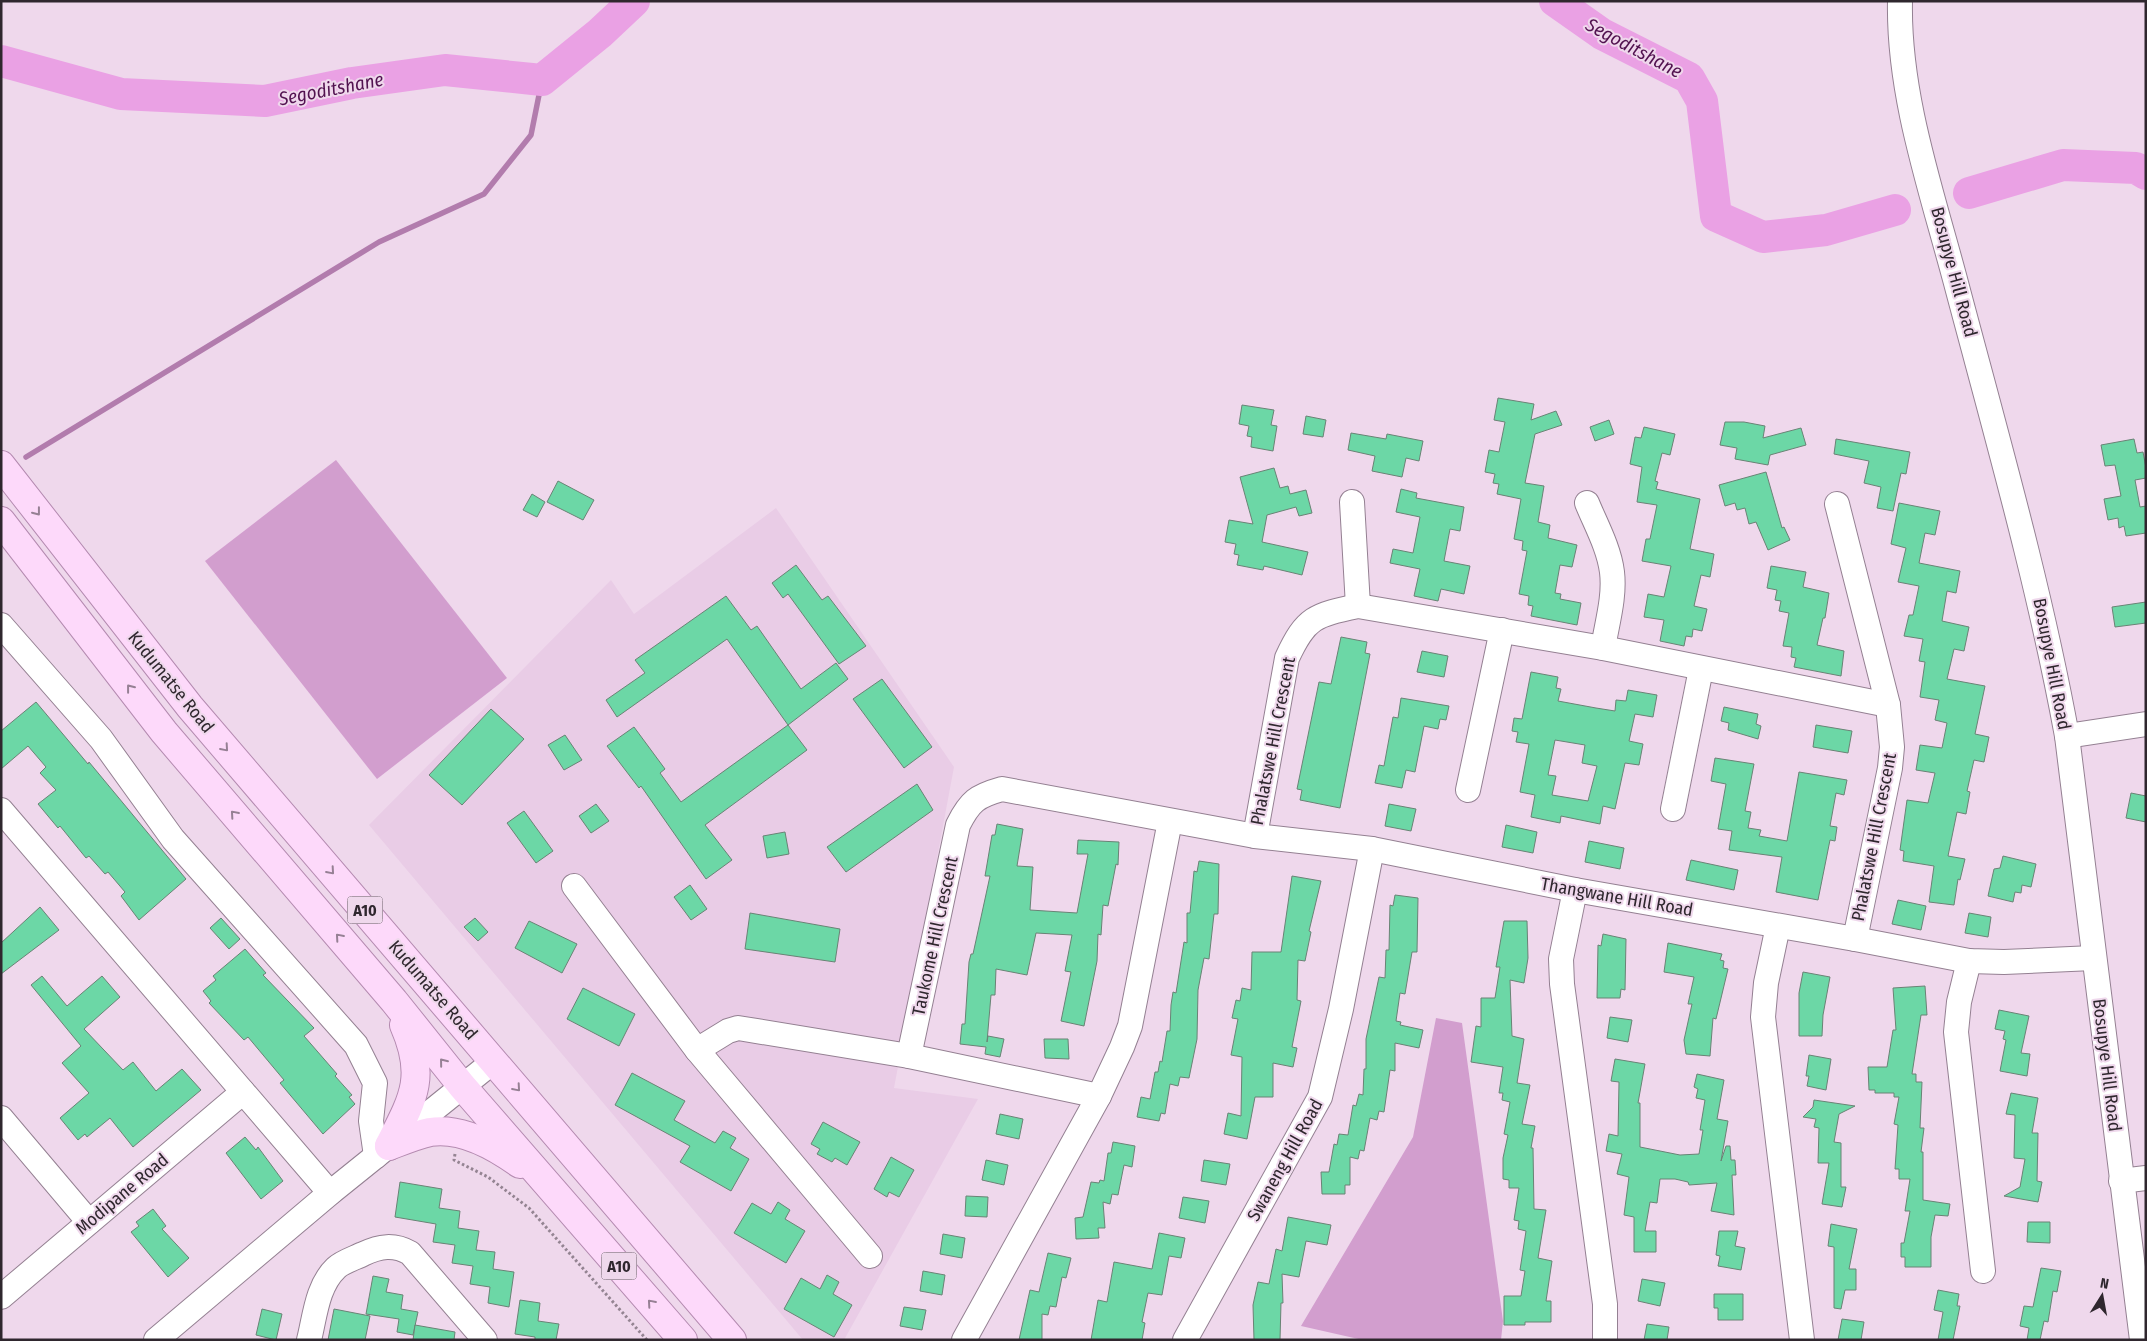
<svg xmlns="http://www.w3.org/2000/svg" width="2147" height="1341" font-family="'Fira Sans Condensed',sans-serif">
<rect width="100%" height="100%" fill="#efd8ec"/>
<!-- built -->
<polygon fill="#e9cce6" points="776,508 954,767 894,1088 978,1099 844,1340 803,1340 369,825 611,580 634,614"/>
<!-- green -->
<g fill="#d29ece">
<polygon points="336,460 507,678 377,779 205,561"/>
<polygon points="1436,1018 1462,1023 1503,1321 1501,1340 1363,1340 1301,1326 1413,1137"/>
</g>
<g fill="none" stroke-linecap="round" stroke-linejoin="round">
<!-- stream -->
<polyline stroke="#b27cad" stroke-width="5.5" points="26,457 379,242 484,194 531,135 542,80"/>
<!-- river -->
<g stroke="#eaa1e4" stroke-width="32">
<polyline points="1555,1 1602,34 1689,78 1702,101 1716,216 1763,237 1826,230 1895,210"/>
<polyline points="1,61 121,94 265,101 352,83 445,70 542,80 600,33 634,1"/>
<polyline points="1969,193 2063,165 2136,168 2146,174"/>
</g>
</g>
<!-- building -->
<g fill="#6cd7a6" stroke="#698375" fill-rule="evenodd">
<polygon points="1498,398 1534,404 1531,420 1556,411 1562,425 1535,434 1525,483 1544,486 1538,522 1550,525 1548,538 1577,545 1572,567 1560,565 1555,593 1561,594 1560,599 1581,603 1577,625 1531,616 1533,606 1528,605 1529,596 1519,594 1527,551 1522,550 1523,541 1514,539 1521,499 1497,494 1499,484 1493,483 1495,474 1485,472 1489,450 1499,452 1505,422 1494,420"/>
<polygon points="1242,405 1274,410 1271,425 1277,426 1273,451 1251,447 1252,437 1247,436 1249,426 1239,424"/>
<polygon points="1306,416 1326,420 1323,437 1303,434"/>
<polygon points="1609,420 1614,434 1595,441 1590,427"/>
<polygon points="1725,422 1744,422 1765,426 1763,438 1801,428 1806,445 1770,455 1768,465 1735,459 1737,448 1720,445"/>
<polygon points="1644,427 1675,434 1670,455 1662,453 1655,481 1658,482 1656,489 1700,499 1690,549 1714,554 1710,577 1701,575 1694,606 1707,609 1702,631 1693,629 1692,637 1686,636 1684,646 1660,641 1664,620 1644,617 1648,594 1664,597 1671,566 1642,561 1646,539 1650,539 1657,505 1637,502 1642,467 1630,464 1635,437 1641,438"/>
<polygon points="1351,433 1386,439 1387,434 1423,441 1419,461 1406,458 1402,477 1372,471 1375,456 1348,450"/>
<polygon points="1836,439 1910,452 1906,474 1901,473 1893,511 1877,508 1881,487 1864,483 1869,461 1834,454"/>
<polygon points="2134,439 2137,453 2143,452 2146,468 2146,478 2135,480 2140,507 2146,506 2146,533 2126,536 2124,526 2119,528 2118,518 2108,520 2104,499 2121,496 2115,465 2105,466 2101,445"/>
<polygon points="1274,468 1280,488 1288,486 1290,494 1306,490 1312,513 1299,516 1296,507 1267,515 1262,542 1308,552 1302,575 1264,566 1263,570 1237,565 1239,555 1234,554 1236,544 1225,542 1229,520 1253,524 1240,477"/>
<polygon points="1766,472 1782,528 1784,527 1790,540 1768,550 1756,522 1749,524 1745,508 1737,510 1735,503 1725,506 1719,485"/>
<polygon points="558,481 594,500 583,520 547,502"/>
<polygon points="1401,489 1417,493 1416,498 1464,507 1460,531 1450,529 1444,561 1470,566 1464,594 1441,589 1438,601 1414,596 1420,569 1390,563 1393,549 1413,553 1420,517 1396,512"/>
<polygon points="532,494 545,502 537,517 523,510"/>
<polygon points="1899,503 1940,511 1935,535 1925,533 1919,563 1960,571 1956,593 1947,591 1942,621 1969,627 1964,651 1954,649 1947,679 1985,686 1975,734 1989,737 1984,762 1974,760 1967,791 1970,792 1966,814 1957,812 1948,856 1965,859 1960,880 1958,879 1954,905 1929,902 1934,866 1903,861 1904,851 1900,850 1907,800 1928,803 1935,773 1916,770 1920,745 1942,748 1947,723 1935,720 1939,700 1920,697 1925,662 1919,661 1923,639 1904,636 1909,615 1913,615 1919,586 1898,582 1906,548 1891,544"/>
<polygon points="796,565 822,600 828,596 866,646 839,664 788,594 783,598 772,583"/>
<polygon points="1771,566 1806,572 1803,587 1829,593 1825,618 1823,618 1817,645 1844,651 1841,676 1794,667 1796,658 1791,657 1792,647 1783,646 1789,613 1779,611 1781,601 1775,600 1777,590 1767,588"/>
<polygon points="726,596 751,630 757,626 801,689 836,663 848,679 788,725 727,639 617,717 606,700 645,673 635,660"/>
<polygon points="2146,602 2146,623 2115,627 2112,607"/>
<polygon points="1341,637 1367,642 1365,653 1370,654 1340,808 1300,800 1302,790 1297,789 1319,682 1331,684"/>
<polygon points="1422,651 1448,656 1444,677 1417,672"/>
<path d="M1531,672l27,5 -2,11 5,1 -3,12 38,7 19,3 1,-11 10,1 2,-11 29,5 -4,22 -18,-3 -6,27 14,3 -4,21 -14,-2 -10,46 -12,-3 -3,18 -39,-8 -1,7 -29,-6 4,-22 -15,-3 9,-48 -13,-2 2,-10 -6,-1 2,-13 8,1zM1555,740l30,5 -3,18 15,3 -9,35 -36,-6 4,-19 -8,-1z"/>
<polygon points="882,679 932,747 904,768 853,699"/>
<polygon points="1401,698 1449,706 1446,720 1440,719 1438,729 1424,726 1415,772 1406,770 1402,788 1375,783 1379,765 1384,766 1393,717 1398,718"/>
<polygon points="36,702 88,764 89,762 186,879 139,920 121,896 125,892 108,872 105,874 89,856 86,858 60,826 58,828 38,804 56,790 40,773 46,767 28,746 1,769 1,731"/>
<polygon points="1724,707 1758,714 1756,724 1761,726 1758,739 1728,730 1729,723 1721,721"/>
<polygon points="491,709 524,739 462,805 429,775"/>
<polygon points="788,725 807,750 705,825 732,860 706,879 641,786 639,788 607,746 634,727 665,769 660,773 681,802"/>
<polygon points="1816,725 1852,731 1848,753 1813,747"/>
<polygon points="565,735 582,760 564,770 548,745"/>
<polygon points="1715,758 1754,764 1745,811 1751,812 1748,828 1761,830 1759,836 1787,841 1799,772 1847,780 1844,795 1836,793 1830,826 1837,827 1835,841 1830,840 1818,900 1776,892 1782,857 1729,850 1732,831 1718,829 1726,784 1711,781"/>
<polygon points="917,784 933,810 846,872 827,847"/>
<polygon points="2131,793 2146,796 2146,822 2126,818"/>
<polygon points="596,804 609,821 591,833 579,816"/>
<polygon points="1389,804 1416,809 1411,831 1385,826"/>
<polygon points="524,811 553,851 536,863 507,823"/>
<polygon points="997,824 1023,829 1017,866 1033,867 1030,910 1077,913 1088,854 1077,854 1078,840 1119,842 1118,865 1116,864 1108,906 1103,905 1101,935 1098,934 1097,961 1084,1026 1061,1021 1071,972 1065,971 1072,935 1036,933 1027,975 996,969 995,995 991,995 987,1042 988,1036 1004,1039 1000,1057 985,1054 986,1047 960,1044 962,1024 965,1024 969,962 971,954 973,954 990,876 985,876 992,835 995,835"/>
<polygon points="1506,825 1537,832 1533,853 1502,847"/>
<polygon points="785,832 789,854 767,858 763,836"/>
<polygon points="1589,841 1624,848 1620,869 1585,862"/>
<polygon points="2003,856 2036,864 2031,887 2022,885 2021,893 2015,892 2013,902 1988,896 1994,869 2000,868"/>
<polygon points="1691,860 1738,870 1734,890 1686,880"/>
<polygon points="1199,861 1219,864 1218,914 1214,914 1209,959 1204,958 1198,990 1197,1039 1189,1078 1180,1077 1178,1086 1170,1084 1165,1114 1161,1113 1159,1121 1137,1117 1141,1097 1150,1099 1155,1072 1158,1072 1160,1061 1162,1062 1167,1031 1170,1031 1171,1005 1173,992 1176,993 1184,942 1187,943 1187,913 1190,913 1194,871 1197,872"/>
<polygon points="1292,876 1321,881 1309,931 1311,932 1305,961 1298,960 1297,1000 1301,1001 1292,1047 1297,1048 1293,1067 1273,1063 1273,1097 1255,1097 1247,1139 1224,1134 1228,1113 1241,1116 1242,1057 1231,1055 1238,1019 1232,1018 1236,1000 1240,1001 1242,988 1251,990 1252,952 1281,952"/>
<polygon points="690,885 707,909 691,920 674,897"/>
<polygon points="1395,895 1418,898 1417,952 1412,952 1405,994 1400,993 1396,1021 1401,1022 1400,1025 1423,1030 1419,1048 1395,1043 1395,1071 1390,1070 1384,1112 1379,1111 1377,1120 1370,1118 1364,1151 1360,1150 1358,1159 1350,1157 1350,1185 1345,1185 1345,1194 1322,1194 1321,1172 1329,1172 1334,1144 1337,1145 1339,1134 1348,1135 1353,1105 1356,1106 1359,1094 1363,1095 1364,1069 1366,1069 1366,1039 1379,977 1385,978 1386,950 1389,950 1390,905 1393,906"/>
<polygon points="1898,900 1926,906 1921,930 1892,924"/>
<polygon points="40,907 59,930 1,974 1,943"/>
<polygon points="750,913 840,929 835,962 745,949"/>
<polygon points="1969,913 1991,917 1988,937 1965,933"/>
<polygon points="221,918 240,939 229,949 210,928"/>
<polygon points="475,918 488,932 478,941 464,927"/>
<polygon points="529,921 577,944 562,973 515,948"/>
<polygon points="1504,921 1527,921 1528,958 1524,983 1510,980 1512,1036 1524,1039 1517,1083 1530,1085 1522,1124 1535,1126 1531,1148 1533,1148 1534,1209 1546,1210 1538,1258 1552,1261 1546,1301 1551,1301 1551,1322 1525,1322 1525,1325 1504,1325 1504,1296 1521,1296 1525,1271 1520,1270 1526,1231 1518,1229 1519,1221 1514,1220 1519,1188 1509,1188 1509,1180 1503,1179 1503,1158 1508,1135 1504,1134 1510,1102 1502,1100 1503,1093 1499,1093 1503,1067 1471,1062 1476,1026 1481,1027 1481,998 1495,998 1500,967 1496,967"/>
<polygon points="1603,934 1626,939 1625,990 1621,989 1620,998 1597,998 1598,945 1601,946"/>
<polygon points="1668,943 1722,954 1720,960 1724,961 1723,968 1728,969 1716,1019 1713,1018 1710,1056 1686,1054 1684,1040 1692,1004 1688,1004 1694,977 1664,972"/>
<polygon points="245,949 266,973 263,975 314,1028 304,1036 337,1074 335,1076 352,1095 349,1097 355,1104 323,1134 280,1083 284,1080 248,1037 244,1040 209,1003 211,1001 203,991 216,980 213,976"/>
<polygon points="1803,972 1830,977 1823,1015 1822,1036 1799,1036 1799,993"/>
<polygon points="42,976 67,1006 102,976 120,997 84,1029 123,1070 133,1062 156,1091 182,1069 201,1090 133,1147 110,1118 87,1137 85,1134 78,1140 60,1118 89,1093 62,1063 81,1046 31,985"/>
<polygon points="1925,986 1927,1015 1921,1015 1912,1074 1916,1074 1916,1082 1922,1082 1920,1128 1924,1128 1921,1152 1923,1152 1923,1200 1950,1204 1948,1216 1935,1215 1931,1237 1931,1267 1905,1267 1905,1257 1901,1257 1901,1243 1904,1243 1910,1211 1905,1211 1910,1179 1899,1179 1899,1169 1895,1169 1898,1125 1894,1124 1899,1097 1894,1097 1894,1093 1875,1093 1875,1090 1869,1090 1868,1067 1887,1067 1893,1030 1896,1030 1893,988"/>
<polygon points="583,988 635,1014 619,1046 567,1019"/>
<polygon points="1999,1010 2029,1016 2021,1053 2030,1054 2027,1076 2000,1071 2006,1040 2003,1039 2005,1031 1995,1029"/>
<polygon points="1610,1017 1632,1020 1628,1042 1607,1038"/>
<polygon points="1044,1039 1068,1039 1069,1059 1045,1058"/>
<polygon points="1809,1055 1831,1059 1826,1090 1807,1086 1809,1076 1806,1076"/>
<polygon points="1615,1059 1645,1064 1638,1103 1640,1103 1640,1147 1680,1155 1699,1154 1703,1130 1700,1130 1705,1100 1696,1098 1698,1089 1694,1087 1697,1074 1724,1080 1717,1119 1728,1121 1721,1161 1726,1146 1730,1146 1731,1160 1735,1160 1736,1175 1732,1175 1734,1215 1711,1211 1717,1183 1689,1185 1688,1182 1675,1179 1660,1179 1657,1203 1650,1202 1645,1231 1656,1231 1656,1252 1634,1252 1634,1217 1624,1215 1629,1177 1617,1174 1622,1154 1606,1151 1609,1134 1618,1136 1619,1082 1611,1081"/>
<polygon points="632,1073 685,1101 674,1120 715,1143 723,1131 736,1138 730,1148 749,1159 731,1191 680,1162 690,1146 615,1105"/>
<polygon points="2011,1093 2038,1098 2032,1133 2038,1133 2037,1181 2042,1182 2038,1202 2004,1196 2020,1187 2025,1159 2014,1158 2015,1115 2006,1114"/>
<polygon points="1814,1100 1855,1106 1839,1114 1834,1142 1841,1143 1841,1187 1846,1187 1842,1207 1822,1204 1829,1163 1818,1163 1819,1128 1814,1127 1816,1119 1803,1117 1813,1107"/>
<polygon points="1000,1114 1023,1119 1019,1139 996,1134"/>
<polygon points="823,1122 860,1142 847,1165 835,1158 832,1162 817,1154 820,1149 811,1144"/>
<polygon points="245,1137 256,1150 258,1147 283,1181 261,1199 226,1153"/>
<polygon points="1113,1142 1135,1146 1132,1167 1124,1165 1118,1195 1112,1194 1110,1204 1103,1202 1105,1228 1098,1228 1099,1238 1076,1239 1075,1218 1083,1217 1091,1182 1099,1183 1100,1180 1104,1181 1108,1153 1111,1153"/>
<polygon points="891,1157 914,1170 899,1197 889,1192 887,1197 874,1189"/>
<polygon points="986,1160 1008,1165 1004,1185 982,1180"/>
<polygon points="1204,1160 1230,1164 1226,1185 1201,1181"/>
<polygon points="400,1182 442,1189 439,1208 460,1211 458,1228 479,1231 476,1250 495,1252 493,1269 514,1272 509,1307 488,1303 490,1287 470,1284 473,1266 452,1263 455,1245 433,1242 436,1224 395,1217"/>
<polygon points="966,1196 988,1197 987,1217 965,1216"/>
<polygon points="1183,1197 1209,1201 1205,1223 1179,1218"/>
<polygon points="778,1202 790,1210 785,1219 805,1231 786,1263 734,1233 752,1203 771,1214"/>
<polygon points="153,1209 166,1226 162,1229 189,1258 168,1277 131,1232 139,1226 136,1222"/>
<polygon points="1288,1217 1331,1225 1327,1245 1306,1241 1299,1277 1282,1274 1283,1303 1281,1303 1280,1340 1254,1340 1253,1305 1258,1282 1269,1284 1276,1249 1282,1251"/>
<polygon points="2028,1222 2050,1222 2050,1243 2027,1242"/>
<polygon points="1831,1224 1857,1229 1849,1269 1856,1269 1856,1290 1845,1290 1841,1309 1834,1308 1834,1247 1828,1246"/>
<polygon points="1719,1231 1738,1231 1735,1246 1745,1248 1741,1270 1718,1266 1720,1256 1716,1255"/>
<polygon points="1159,1233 1185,1238 1181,1258 1169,1256 1162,1295 1148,1293 1142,1322 1145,1323 1142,1340 1091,1340 1098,1300 1107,1302 1114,1262 1152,1269"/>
<polygon points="943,1234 965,1238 962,1258 940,1254"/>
<polygon points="1048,1253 1071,1258 1066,1278 1062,1277 1056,1307 1050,1306 1048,1315 1042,1314 1042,1340 1019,1340 1030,1290 1039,1292"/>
<polygon points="2041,1268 2061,1271 2057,1292 2053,1291 2048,1322 2044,1321 2040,1340 2027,1340 2029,1328 2020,1326 2024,1306 2033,1307"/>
<polygon points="923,1271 945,1275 942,1295 920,1291"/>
<polygon points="827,1275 839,1282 833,1294 852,1305 834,1337 784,1309 801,1278 820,1289"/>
<polygon points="373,1276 389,1279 386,1292 403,1295 401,1309 418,1312 413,1335 397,1332 399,1319 366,1314"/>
<polygon points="1642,1279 1665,1283 1660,1306 1638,1301"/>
<polygon points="1938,1290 1959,1294 1957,1306 1960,1306 1953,1340 1938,1340 1943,1312 1934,1310"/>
<polygon points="1714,1294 1743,1294 1743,1320 1718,1320 1718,1308 1714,1308"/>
<polygon points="520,1300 540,1303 538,1321 559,1324 556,1340 535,1340 535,1337 515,1334"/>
<polygon points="904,1307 926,1310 922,1330 900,1326"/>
<polygon points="262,1309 282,1314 276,1340 256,1335"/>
<polygon points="334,1309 370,1316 365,1340 328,1340"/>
<polygon points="1842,1319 1864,1322 1861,1340 1838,1340"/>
<polygon points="1647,1324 1669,1327 1667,1340 1644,1340"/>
<polygon points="415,1325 455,1332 454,1340 413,1340"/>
</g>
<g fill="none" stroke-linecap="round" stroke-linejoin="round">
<!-- minor casing -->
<g stroke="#948092" stroke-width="26">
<g id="minor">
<path d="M1900,1c-2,95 32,191 56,282 40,151 83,300 111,453l75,604"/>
<polyline points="1352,502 1358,606"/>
<path d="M1587,503c9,22 22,45 25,69 3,25 -5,51 -9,76"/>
<polyline points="1837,504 1888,705 1892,747 1890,768 1855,939"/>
<polyline points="1,625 101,739 173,839 356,1045 375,1083 371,1121 376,1156"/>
<polyline points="2067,736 2146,724"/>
<polyline points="1468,790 1502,630"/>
<polyline points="1673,809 1701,669"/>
<polyline points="1,810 330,1193"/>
<path d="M1255,836l32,-178c19,-41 28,-43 71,-52l245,42 285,57"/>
<polyline points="574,886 697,1050 870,1256"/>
<polyline points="1575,890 1561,959 1562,984 1605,1304 1605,1340"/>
<polyline points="1778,926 1766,983 1763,1017 1802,1340"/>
<polyline points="1969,961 1959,1002 1956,1032 1983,1271"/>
<polyline points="697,1050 728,1031 738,1028 909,1056 1099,1096"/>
<path d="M909,1056l49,-231c12,-24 19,-29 44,-36l253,47 117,13 203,41 280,49 114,22 35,1 89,-4"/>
<polyline points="1,1118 89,1222"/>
<polyline points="2121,1181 2146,1178"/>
<polyline points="1,1297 243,1092"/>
<polyline points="156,1340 330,1193 494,1061"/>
<path d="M309,1340c6,-24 8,-54 27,-72 6,-6 19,-10 27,-14 17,-8 31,-10 47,-1l75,87"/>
<polyline points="964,1340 1099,1096 1122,1047 1130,1026 1170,821"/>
<polyline points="1185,1340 1320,1097 1341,1009 1372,849"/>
</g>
</g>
<!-- major casing -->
<g stroke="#b48ab0" stroke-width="30">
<g id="major">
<polyline points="1,465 190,707 732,1340"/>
<polyline points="1,521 164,732 394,1001 462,1086 683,1340"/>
<path d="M389,1146c13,-5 27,-11 41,-14 32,-5 65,14 90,32"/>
<path d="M389,1146c24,-47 38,-69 15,-121"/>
</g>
</g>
<!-- path -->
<polyline stroke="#948492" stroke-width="3" stroke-dasharray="2.5 2.5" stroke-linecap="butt" points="455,1154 454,1160 488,1177 529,1208 647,1340"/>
<!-- minor -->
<use href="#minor" stroke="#fff" stroke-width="24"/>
<!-- major -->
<use href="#major" stroke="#fdd9fa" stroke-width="28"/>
</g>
<!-- one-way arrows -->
<defs><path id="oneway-chevron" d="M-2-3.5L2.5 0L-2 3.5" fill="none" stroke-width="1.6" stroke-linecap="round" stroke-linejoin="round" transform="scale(1.25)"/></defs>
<g stroke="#968094">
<use href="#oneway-chevron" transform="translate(37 512) rotate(52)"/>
<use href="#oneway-chevron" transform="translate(130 688) rotate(-128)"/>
<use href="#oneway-chevron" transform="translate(225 748) rotate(49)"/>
<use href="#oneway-chevron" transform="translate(234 814) rotate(-131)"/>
<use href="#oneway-chevron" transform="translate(331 871) rotate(49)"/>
<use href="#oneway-chevron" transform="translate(339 937) rotate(-131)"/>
<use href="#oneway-chevron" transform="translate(443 1062) rotate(-129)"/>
<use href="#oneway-chevron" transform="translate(517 1088) rotate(49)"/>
<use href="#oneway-chevron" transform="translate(651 1303) rotate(-131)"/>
</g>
<g text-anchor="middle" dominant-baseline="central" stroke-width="4" stroke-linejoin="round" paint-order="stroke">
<!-- shield labels -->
<g fill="#efd8ec" stroke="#695c67" stroke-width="1">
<rect x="347.5" y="896.5" width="35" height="27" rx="4"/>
<rect x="601.5" y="1252.5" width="35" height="27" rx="4"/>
</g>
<g font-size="16" font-weight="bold" fill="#2f272e">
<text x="365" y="910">A10</text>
<text x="619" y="1266">A10</text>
</g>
<!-- street labels -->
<g font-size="18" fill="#2f272e" stroke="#efd8ec">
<text transform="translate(1954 272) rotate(75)">Bosupye Hill Road</text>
<text transform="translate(2052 664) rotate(79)">Bosupye Hill Road</text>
<text transform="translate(171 682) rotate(51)">Kudumatse Road</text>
<text transform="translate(1273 741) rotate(-79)">Phalatswe Hill Crescent</text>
<text transform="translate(1874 837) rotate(-79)">Phalatswe Hill Crescent</text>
<text transform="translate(1617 897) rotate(10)">Thangwane Hill Road</text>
<text transform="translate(935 936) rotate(-78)">Taukome Hill Crescent</text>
<text transform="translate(433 990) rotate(49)">Kudumatse Road</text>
<text transform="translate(2107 1065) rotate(83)">Bosupye Hill Road</text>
<text transform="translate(1285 1160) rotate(-61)">Swaneng Hill Road</text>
<text transform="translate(122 1194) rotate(-40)">Modipane Road</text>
</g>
<!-- water labels -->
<g font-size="19" font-style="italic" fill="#521250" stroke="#efd8ec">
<text transform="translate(1634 48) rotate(28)">Segoditshane</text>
<text transform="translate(331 89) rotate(-11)">Segoditshane</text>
</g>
</g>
<!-- border -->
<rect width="2147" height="1341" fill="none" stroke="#2f272e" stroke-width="5"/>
<!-- north arrow -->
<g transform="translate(2102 1296) rotate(11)" stroke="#efd8ec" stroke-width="4" paint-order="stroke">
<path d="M0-4L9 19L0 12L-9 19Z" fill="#2f272e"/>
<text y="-8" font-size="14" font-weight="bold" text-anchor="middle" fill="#2f272e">N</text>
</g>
</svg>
